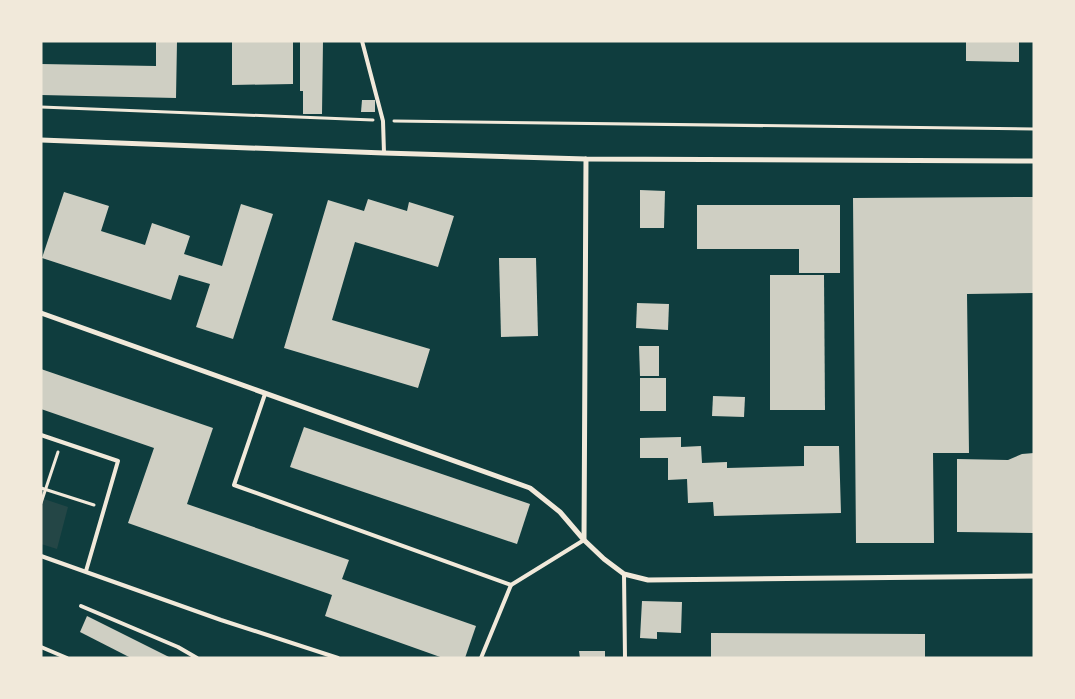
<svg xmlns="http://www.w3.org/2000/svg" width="1075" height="699" font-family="Overpass,sans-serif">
<rect width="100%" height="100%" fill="#0f3d3e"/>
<!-- green -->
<polygon fill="#244646" points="41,498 68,507 57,549 41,544"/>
<!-- building -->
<g fill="#cfcfc3">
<polygon points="156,41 177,41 176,98 41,95 41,64 156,66"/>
<polygon points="232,41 293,41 293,84 232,85"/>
<polygon points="300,41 323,41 322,114 303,114 303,91 300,91"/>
<polygon points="966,41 1019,41 1019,62 966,61"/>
<polygon points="362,100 375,100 375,112 361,112"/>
<polygon points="640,190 665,191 664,228 640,228"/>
<polygon points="64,192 109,206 101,231 145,245 152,223 190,236 184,254 222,266 241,204 273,214 233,339 196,327 210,284 179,275 171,300 42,258"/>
<polygon points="1034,197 1034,293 967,294 969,453 933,453 934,543 856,543 853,198"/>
<polygon points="368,199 407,211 409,202 454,216 438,267 355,242 332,320 430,349 418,388 284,348 328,200 364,211"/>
<polygon points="697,205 840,205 840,273 799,273 799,249 697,249"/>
<polygon points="499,258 536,258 538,336 501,337"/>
<polygon points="770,275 824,275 825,410 770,410"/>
<polygon points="637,303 669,304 668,330 636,328"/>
<polygon points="639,346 659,346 659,376 640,376"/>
<polygon points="41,369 213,428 187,504 349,560 342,579 476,626 465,658 443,658 325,616 332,595 128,523 154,448 41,409"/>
<rect x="640" y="378" width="26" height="33"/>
<polygon points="713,396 745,397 744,417 712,416"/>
<polygon points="304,427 530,504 517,544 290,467"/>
<polygon points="681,437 681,447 701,446 702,463 727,462 727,468 804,466 804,446 839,446 841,513 714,516 713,502 688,503 687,479 668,480 668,458 640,458 640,438"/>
<polygon points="1034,453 1034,533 957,532 957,459 1008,460 1022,454"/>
<polygon points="642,601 682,602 681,633 657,632 657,639 640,638"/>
<polygon points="87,616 171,658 131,658 80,632"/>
<polygon points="711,633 925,634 925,658 711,658"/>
<polygon points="579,651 605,651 605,658 580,658"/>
</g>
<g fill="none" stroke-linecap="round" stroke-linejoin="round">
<!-- path -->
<g stroke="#f1e9da" stroke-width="3">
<polyline points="41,107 373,120"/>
<polyline points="394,121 1034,129"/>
<polyline points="41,488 94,505"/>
<polyline points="41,503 58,452"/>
</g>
<!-- service -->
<g stroke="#f1e9da" stroke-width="4">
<polyline points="362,41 383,121 384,153"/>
<polyline points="265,394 234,485 511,585"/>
<polyline points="41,435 118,461 86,571"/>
<polyline points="41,556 221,620 338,658"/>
<polyline points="624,574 625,658"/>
<polyline points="81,606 178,647 197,658"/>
<polyline points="41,647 67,658"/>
<polyline points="481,658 511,585 584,540"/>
</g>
<!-- minor -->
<g stroke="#f1e9da" stroke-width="5">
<polyline points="41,140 384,153 586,159 1034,161"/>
<polyline points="41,313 530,488 560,512 584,540 604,559 624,574 648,580 1034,576"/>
<polyline points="584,540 586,159"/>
</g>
</g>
<!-- border -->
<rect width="1075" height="699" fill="none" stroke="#f1e9da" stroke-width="85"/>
</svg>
